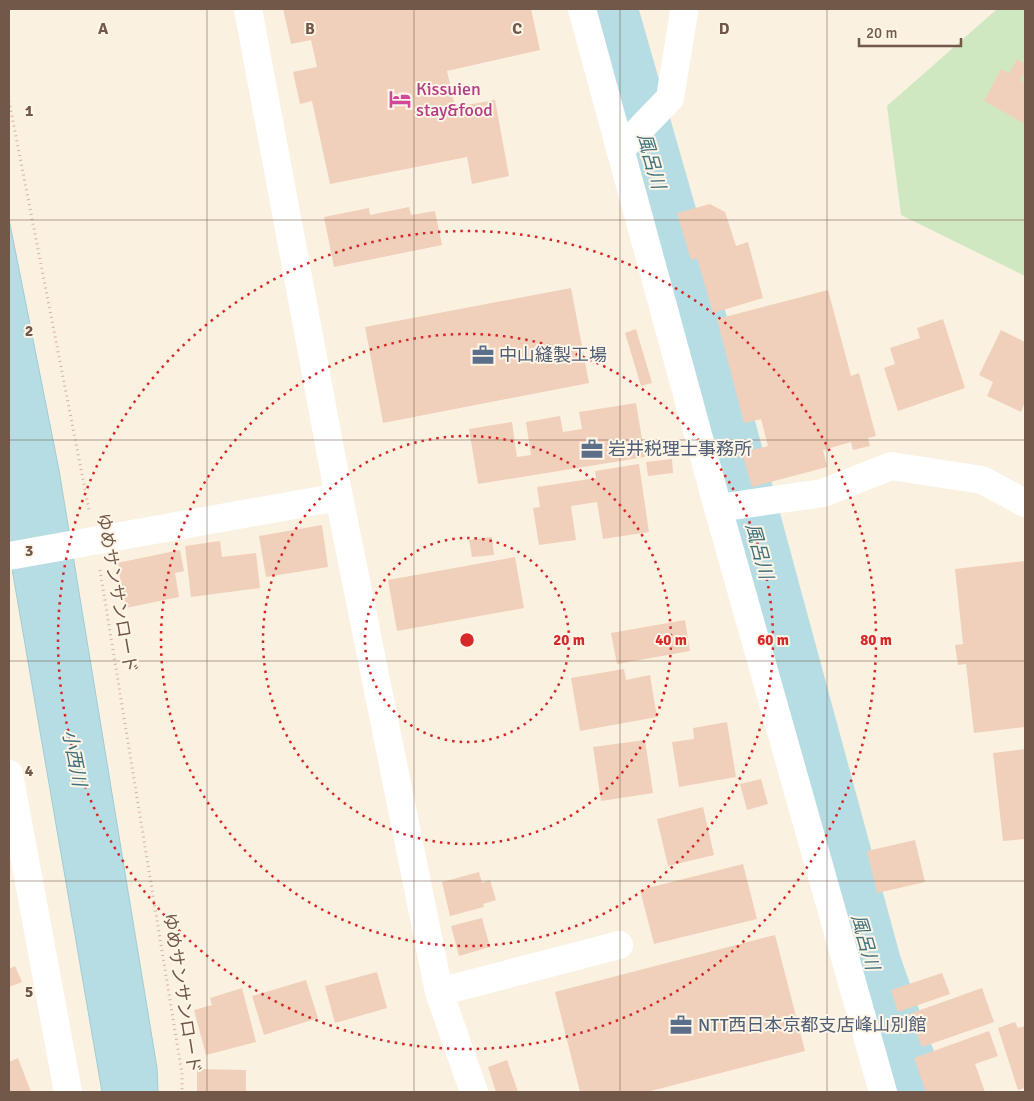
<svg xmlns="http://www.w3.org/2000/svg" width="1034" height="1101" font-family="Signika,'Noto Sans JP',sans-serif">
<rect width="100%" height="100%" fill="#fbf1e1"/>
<!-- green -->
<polygon fill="#d0e8c1" points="997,9 1025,9 1025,276 901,215 887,106"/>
<!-- water -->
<polygon fill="#b7dde4" stroke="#9eccd5" points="9,219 59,470 157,1068 158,1092 102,1092 9,551"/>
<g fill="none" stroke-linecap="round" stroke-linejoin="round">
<!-- river -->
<polyline stroke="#b7dde4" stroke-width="61" points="607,9 692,305 871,965 916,1092"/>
</g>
<!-- building -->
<g fill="#f0d0ba">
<polygon points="283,9 531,9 540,50 447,71 455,107 495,100 509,176 472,184 467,157 330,184 312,101 300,104 293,72 317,67 311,40 291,44"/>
<polygon points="1017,59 1025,64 1025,71 1020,80 1025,83 1025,124 984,101 1001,69 1009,73"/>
<polygon points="710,204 725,212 736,246 748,242 763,298 713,313 697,258 691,260 677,213"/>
<polygon points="409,207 411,215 435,211 442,245 334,267 324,217 369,208 370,215"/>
<polygon points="571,288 589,383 383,423 365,327"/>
<polygon points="828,290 851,376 859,373 876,436 868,438 870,446 853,450 851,442 823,450 827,467 752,487 742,452 768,446 761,419 744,423 717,319"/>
<polygon points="943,319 965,388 898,411 884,368 895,364 890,348 920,338 917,328"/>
<polygon points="636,329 652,383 641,386 625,333"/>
<polygon points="1001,330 1025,342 1025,402 1021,412 987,396 993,382 979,375"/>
<polygon points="636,403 645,457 478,484 469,429 512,422 517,457 531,455 526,422 560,416 563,432 582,429 579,412"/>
<polygon points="672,459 673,473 648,476 646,462"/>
<polygon points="639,464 649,532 603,539 597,502 571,506 576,540 539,545 533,508 540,507 537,487 596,478 595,471"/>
<polygon points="322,525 328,567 266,577 259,536"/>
<polygon points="492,537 494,555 472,557 469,540"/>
<polygon points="220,541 222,557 256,553 260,588 191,597 185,546"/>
<polygon points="180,550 184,571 175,573 179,597 126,608 117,563"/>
<polygon points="515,557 524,608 397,631 388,580"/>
<polygon points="1025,561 1025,727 974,733 966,664 958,665 955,645 963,644 955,569"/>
<polygon points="685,620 690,651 617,664 611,633"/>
<polygon points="624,669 626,680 650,675 657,717 580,731 571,678"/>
<polygon points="727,722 736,777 679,787 672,742 694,739 693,728"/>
<polygon points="645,740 653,793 601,801 593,747"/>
<polygon points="1025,749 1025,839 1003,841 993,753"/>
<polygon points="761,779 768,804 747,810 740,784"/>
<polygon points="703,807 714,855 668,866 657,819"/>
<polygon points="915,840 925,882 877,893 867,851"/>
<polygon points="743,864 757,919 654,944 640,890"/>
<polygon points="479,872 482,883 490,880 496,900 483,904 484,907 450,916 442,882"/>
<polygon points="482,918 490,947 459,956 451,926"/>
<polygon points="775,935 805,1051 647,1092 580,1092 555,992"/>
<polygon points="15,966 22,982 9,987 9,969"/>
<polygon points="377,972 387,1008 335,1023 325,986"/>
<polygon points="942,973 950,994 898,1012 891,990"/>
<polygon points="306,980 318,1018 264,1035 252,996"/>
<polygon points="242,988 256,1042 206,1055 194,1010 212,1005 210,998"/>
<polygon points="982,988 994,1022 922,1047 909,1014"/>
<polygon points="1015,1022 1018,1028 1025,1026 1025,1088 1018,1090 998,1028"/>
<polygon points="989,1031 998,1056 975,1064 985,1092 926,1092 914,1058"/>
<polygon points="18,1058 31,1092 9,1092 9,1062"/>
<polygon points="507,1060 518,1092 496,1092 488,1067"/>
<polygon points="197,1069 246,1070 246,1092 197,1092"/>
</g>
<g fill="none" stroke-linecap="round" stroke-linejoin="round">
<!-- path -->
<g stroke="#d4b39e" stroke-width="3" stroke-dasharray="1 4" stroke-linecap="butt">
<polyline points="9,101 89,510"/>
<polyline points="100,570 182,1074 182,1092"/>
</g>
<!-- minor -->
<g stroke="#fff" stroke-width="28">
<polyline points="248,9 339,497 439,992 474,1092"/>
<polyline points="582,9 718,508 883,1092"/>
<polyline points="620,150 670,98 684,12"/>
<polyline points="718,508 823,493 891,466 982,480 1025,503"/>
<polyline points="9,556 339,497"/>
<polyline points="9,774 68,1092"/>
<polyline points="439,992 619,945"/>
</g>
</g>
<!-- grid -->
<path fill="none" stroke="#715849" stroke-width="1" stroke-opacity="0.55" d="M207,9v1083M414,9v1083M620,9v1083M827,9v1083M9,220h1016M9,440h1016M9,661h1016M9,881h1016"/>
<!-- distance rings -->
<g fill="none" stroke="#d62828" stroke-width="2.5" stroke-dasharray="2.5 5">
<circle cx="467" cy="640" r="102"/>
<circle cx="467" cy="640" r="204"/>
<circle cx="467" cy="640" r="306"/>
<circle cx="467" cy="640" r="409"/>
</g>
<!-- icons -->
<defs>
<g id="hotel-bare" transform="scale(1.725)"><path d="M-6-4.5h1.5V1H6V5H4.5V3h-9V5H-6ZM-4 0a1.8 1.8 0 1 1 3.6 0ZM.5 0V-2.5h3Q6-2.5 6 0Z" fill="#d1479c" stroke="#fef5e7" stroke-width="2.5" paint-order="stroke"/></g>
<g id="office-bare" transform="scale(1.725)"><path d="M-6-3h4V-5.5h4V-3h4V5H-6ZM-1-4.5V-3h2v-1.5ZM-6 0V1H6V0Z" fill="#5c6f8a" stroke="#fef5e7" stroke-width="2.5" paint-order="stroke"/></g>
</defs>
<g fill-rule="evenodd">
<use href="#hotel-bare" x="400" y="99"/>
<use href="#office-bare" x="483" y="355"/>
<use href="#office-bare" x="592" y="449"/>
<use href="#office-bare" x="681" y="1025"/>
</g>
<g text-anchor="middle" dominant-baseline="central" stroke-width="4" stroke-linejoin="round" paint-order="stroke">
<!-- hotel labels -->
<g font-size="18" fill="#b23c85" stroke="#fef5e7" text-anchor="start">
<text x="416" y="89">Kissuien<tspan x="416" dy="21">stay&amp;food</tspan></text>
</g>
<!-- service labels -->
<g font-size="18" fill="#4e5e75" stroke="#fef5e7" text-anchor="start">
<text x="499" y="355">中山縫製工場</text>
<text x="608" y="449">岩井税理士事務所</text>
<text x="698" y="1025">NTT西日本京都支店峰山別館</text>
</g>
<!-- street labels -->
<g font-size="18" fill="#715849" stroke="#fef5e7">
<text transform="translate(117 593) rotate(80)">ゆめサンサンロード</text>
<text transform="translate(182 993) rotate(81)">ゆめサンサンロード</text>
</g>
<!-- water labels -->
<g font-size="19" font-style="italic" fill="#41737e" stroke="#fef5e7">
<text transform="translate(651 161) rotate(74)">風呂川</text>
<text transform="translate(759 551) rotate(75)">風呂川</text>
<text transform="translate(74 758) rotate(79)">小西川</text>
<text transform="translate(865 942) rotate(74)">風呂川</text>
</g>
</g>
<g font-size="16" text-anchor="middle" font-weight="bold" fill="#715849" stroke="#fef5e7" stroke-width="4" stroke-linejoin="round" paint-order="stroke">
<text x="103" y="34">A</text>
<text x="310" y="34">B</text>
<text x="517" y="34">C</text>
<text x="724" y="34">D</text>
<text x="29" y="116">1</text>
<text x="29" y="336">2</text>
<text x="29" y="556">3</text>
<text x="29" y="776">4</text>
<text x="29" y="997">5</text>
</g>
<circle cx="467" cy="640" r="8" fill="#d62828" stroke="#fef5e7" stroke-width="2.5"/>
<g font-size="15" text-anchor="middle" font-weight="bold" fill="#d62828" stroke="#fef5e7" stroke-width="4" stroke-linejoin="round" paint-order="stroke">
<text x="569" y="645">20 m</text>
<text x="671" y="645">40 m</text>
<text x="773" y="645">60 m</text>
<text x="876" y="645">80 m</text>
</g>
<!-- border -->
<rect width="1034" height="1101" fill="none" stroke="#715849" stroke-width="20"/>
<!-- scale -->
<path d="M859 38v8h102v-8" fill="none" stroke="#715849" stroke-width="2.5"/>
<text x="866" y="38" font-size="15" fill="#715849" stroke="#fef5e7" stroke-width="4" paint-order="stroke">20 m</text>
</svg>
